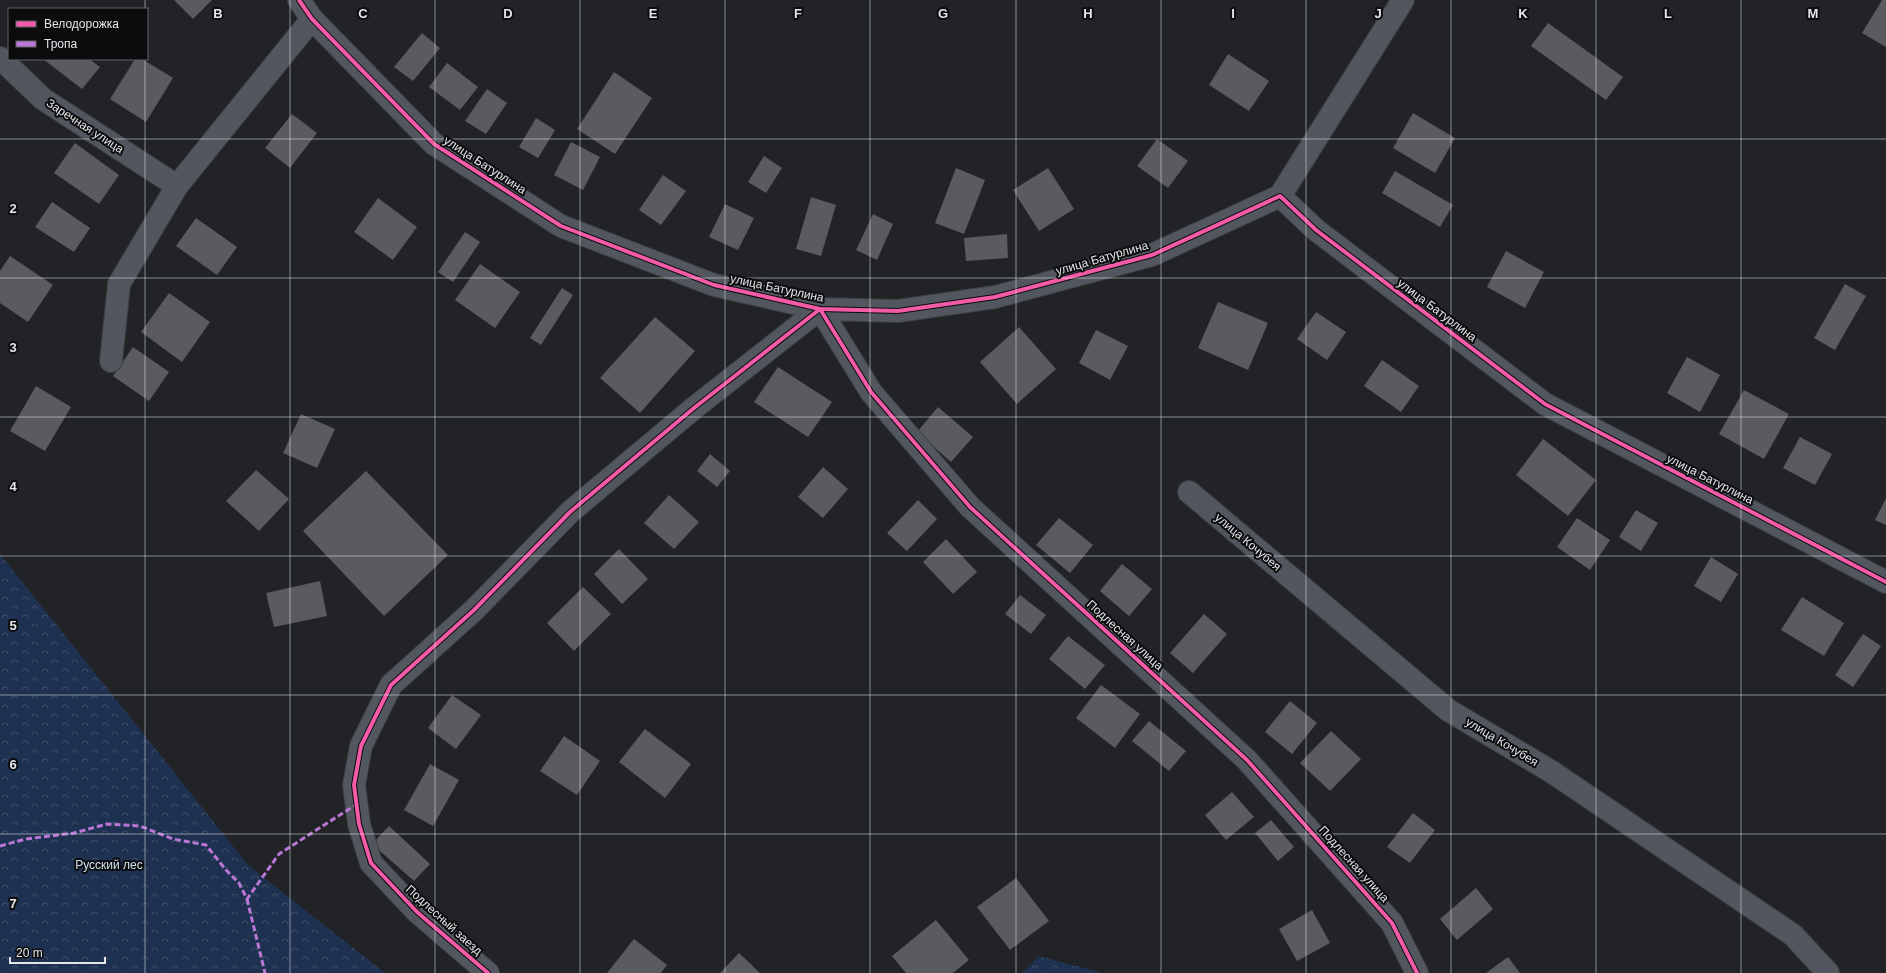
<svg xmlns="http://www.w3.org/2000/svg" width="1886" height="973" font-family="Helvetica,sans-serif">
<defs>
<pattern id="forest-crowns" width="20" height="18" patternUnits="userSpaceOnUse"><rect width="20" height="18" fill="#1e3150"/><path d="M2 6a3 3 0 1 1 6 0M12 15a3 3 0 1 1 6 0" fill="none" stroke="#3f4f69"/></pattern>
</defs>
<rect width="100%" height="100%" fill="#212326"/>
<!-- forest -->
<g fill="url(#forest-crowns)">
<polygon points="0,554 248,865 385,973 0,973"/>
<polygon points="1039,956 1103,973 1022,973"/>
</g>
<!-- building -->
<g fill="#5a5b5e">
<polygon points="174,0 212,0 193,19"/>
<polygon points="1882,0 1886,0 1886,47 1862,33"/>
<polygon points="1548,23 1623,77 1606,100 1531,46"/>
<polygon points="422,33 440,48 413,81 394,67"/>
<polygon points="1228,54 1269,81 1249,111 1209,85"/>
<polygon points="43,59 89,59 100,67 82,89"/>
<polygon points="135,59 142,59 173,78 146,122 110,99"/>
<polygon points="447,63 478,87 460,110 429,87"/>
<polygon points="614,72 652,98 615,154 577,129"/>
<polygon points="487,89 507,103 486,134 465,121"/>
<polygon points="1413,113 1455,138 1435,173 1393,148"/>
<polygon points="292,114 317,133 290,168 265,148"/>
<polygon points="536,118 555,130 538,158 519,147"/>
<polygon points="1157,139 1188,161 1168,188 1137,166"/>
<polygon points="571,142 600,157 583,190 554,175"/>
<polygon points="75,143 119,175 99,204 54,173"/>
<polygon points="764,156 782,168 766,193 748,182"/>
<polygon points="956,168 985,180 964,234 935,223"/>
<polygon points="1048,168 1074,209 1039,231 1013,190"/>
<polygon points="1395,171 1453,205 1440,227 1382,193"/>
<polygon points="663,175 686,191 661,225 639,210"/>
<polygon points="811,197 836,205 821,256 796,249"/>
<polygon points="378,198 417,227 393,260 354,232"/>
<polygon points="52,202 90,228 74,252 35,227"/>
<polygon points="725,204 754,218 738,250 709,237"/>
<polygon points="873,214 893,224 877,260 856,250"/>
<polygon points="196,218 237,247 217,275 176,246"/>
<polygon points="465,232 480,242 453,282 438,272"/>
<polygon points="1007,234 1008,258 966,261 964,238"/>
<polygon points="1506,251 1544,272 1525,308 1487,287"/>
<polygon points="10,256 53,285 28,322 0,303 0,271"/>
<polygon points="480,264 520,292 495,328 455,300"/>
<polygon points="1845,284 1866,296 1835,350 1814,338"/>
<polygon points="562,288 573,295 541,345 530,338"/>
<polygon points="169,293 210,322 182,362 141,332"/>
<polygon points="1218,302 1268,323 1248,370 1198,348"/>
<polygon points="1316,312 1346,332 1327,360 1297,339"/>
<polygon points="655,317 695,351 640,413 600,378"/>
<polygon points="1019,327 1056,369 1017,404 980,362"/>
<polygon points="1096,330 1128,346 1110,380 1079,363"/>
<polygon points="133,347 169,372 149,401 113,376"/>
<polygon points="1687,357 1720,375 1700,412 1667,393"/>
<polygon points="1382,360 1419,386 1401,412 1364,386"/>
<polygon points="778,367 832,402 808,437 754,402"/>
<polygon points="36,386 71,407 45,451 10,431"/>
<polygon points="1744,390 1789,414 1764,459 1719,434"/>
<polygon points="938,407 973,437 951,462 917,432"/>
<polygon points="301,414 335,429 317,468 283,453"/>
<polygon points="1800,437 1832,454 1815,485 1783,468"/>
<polygon points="1543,439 1596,480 1568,516 1516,475"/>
<polygon points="710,454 730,471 717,487 697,471"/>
<polygon points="823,467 848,489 823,518 798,497"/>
<polygon points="256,470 289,499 259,531 226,501"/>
<polygon points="366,471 448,555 384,616 303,531"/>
<polygon points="669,495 699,522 674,549 644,523"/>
<polygon points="1886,498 1886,525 1875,520"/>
<polygon points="918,500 937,519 907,551 887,533"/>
<polygon points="1636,510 1658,523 1641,551 1619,537"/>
<polygon points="1059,518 1093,545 1070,573 1036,545"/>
<polygon points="1577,518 1610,540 1590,570 1557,547"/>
<polygon points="946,539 977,572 953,594 923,562"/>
<polygon points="619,549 648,579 622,604 594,574"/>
<polygon points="1711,557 1738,574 1721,602 1694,586"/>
<polygon points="1122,564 1152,589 1129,616 1100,591"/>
<polygon points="320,581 327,616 274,627 266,593"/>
<polygon points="583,587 611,614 574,651 547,623"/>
<polygon points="1020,595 1046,615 1031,634 1005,614"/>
<polygon points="1802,597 1844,623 1824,656 1781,630"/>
<polygon points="1204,614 1227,634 1193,673 1170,653"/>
<polygon points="1863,634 1881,646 1853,687 1835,675"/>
<polygon points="1068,636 1105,665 1085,689 1049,659"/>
<polygon points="1101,685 1140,714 1115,748 1076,718"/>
<polygon points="452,695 481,715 456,749 428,728"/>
<polygon points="1290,701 1317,723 1292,754 1265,732"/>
<polygon points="1149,721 1186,751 1169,771 1132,741"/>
<polygon points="645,729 691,764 665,798 619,762"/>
<polygon points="1331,731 1361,759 1330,791 1300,763"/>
<polygon points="564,736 600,761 577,795 540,771"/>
<polygon points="430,764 459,780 433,826 404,810"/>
<polygon points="1232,792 1254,817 1226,840 1205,815"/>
<polygon points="1413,813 1435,830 1410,863 1387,847"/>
<polygon points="1271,820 1294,847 1278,861 1255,833"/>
<polygon points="389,826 430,864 414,881 372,844"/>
<polygon points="1016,878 1049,921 1010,950 977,907"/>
<polygon points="1476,888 1493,909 1457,940 1440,919"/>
<polygon points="1312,910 1330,943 1297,961 1279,929"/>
<polygon points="936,920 969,960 953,973 906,973 892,956"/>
<polygon points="634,939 667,965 661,973 607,973"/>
<polygon points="739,953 760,973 720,973"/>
<polygon points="1508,957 1520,973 1486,973"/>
</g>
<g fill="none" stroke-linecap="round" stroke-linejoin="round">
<!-- minor casing -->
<g stroke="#3d3e40" stroke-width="24">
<g id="minor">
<polyline points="299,0 312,19 434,144 561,226 714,285 820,309 898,311 995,297 1152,255 1280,196 1316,230 1545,404 1886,582"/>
<polyline points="0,58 43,99 177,186"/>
<polyline points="1280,196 1403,0"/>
<polyline points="111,361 119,284 177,186 312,19"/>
<polyline points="1189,492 1448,710 1552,772 1793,935 1828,973"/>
<polyline points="488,973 417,912 371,863 359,824 354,785 361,746 391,685 474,610 570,512 694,408 820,309 871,392 970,507 1247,760 1392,923 1417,973"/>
</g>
</g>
<!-- minor -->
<use href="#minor" stroke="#52565e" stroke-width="22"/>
<!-- quiet -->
<g stroke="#ba77d6" stroke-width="3" stroke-dasharray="6 3" stroke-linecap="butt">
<polyline points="0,846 26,839 74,833 107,824 140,826 173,839 206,845 226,870 239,883 247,899 279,854 357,804"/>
<polyline points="247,899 265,973"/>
</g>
<!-- cycleway casing -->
<g stroke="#0b0c0e" stroke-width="6">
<g id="cycleway">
<polyline points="299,0 312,19 434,144 561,226 714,285 820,309 898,311 995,297 1152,255 1280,196 1316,230 1545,404 1886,582"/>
<polyline points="488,973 417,912 371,863 359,824 354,785 361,746 391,685 474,610 570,512 694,408 820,309 871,392 970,507 1247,760 1392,923 1417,973"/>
</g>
</g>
<!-- cycleway -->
<use href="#cycleway" stroke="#f35aa7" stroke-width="4"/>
</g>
<!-- grid -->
<path fill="none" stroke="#e4e5e8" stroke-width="1" stroke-opacity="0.55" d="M145,0v9M290,0v973M435,0v973M580,0v973M725,0v973M870,0v973M1016,0v973M1161,0v973M1306,0v973M1451,0v973M1596,0v973M1741,0v973M145,59v914M0,139h1886M0,278h1886M0,417h1886M0,556h1886M0,695h1886M0,834h1886"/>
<g text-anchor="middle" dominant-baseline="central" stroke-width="4" stroke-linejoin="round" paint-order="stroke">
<!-- street labels -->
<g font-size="12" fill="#e4e5e8" stroke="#0b0c0e">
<text transform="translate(85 126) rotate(33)">Заречная улица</text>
<text transform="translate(485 165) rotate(33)">улица Батурлина</text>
<text transform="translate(1102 258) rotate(-16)">улица Батурлина</text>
<text transform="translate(777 288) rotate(12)">улица Батурлина</text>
<text transform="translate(1437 310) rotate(37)">улица Батурлина</text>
<text transform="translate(1710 479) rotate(27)">улица Батурлина</text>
<text transform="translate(1248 542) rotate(40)">улица Кочубея</text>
<text transform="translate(1125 635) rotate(42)">Подлесная улица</text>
<text transform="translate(1502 742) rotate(31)">улица Кочубея</text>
<text transform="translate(1354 864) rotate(48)">Подлесная улица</text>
<text transform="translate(444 920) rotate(42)">Подлесный заезд</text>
</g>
<!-- park labels -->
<g font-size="12" fill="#d5e0f1" stroke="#0b0c0e">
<text x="109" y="865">Русский лес</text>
</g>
</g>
<g font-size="13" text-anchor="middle" font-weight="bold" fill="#e4e5e8" stroke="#0b0c0e" stroke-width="4" stroke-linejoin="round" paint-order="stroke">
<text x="218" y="18">B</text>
<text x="363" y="18">C</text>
<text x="508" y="18">D</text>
<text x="653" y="18">E</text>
<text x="798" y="18">F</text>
<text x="943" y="18">G</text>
<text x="1088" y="18">H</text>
<text x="1233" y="18">I</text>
<text x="1378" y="18">J</text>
<text x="1523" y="18">K</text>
<text x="1668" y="18">L</text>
<text x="1813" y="18">M</text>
<text x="13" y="213">2</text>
<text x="13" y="352">3</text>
<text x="13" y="491">4</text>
<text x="13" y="630">5</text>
<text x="13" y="769">6</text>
<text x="13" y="908">7</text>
</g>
<!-- legend -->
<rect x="8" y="8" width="140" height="52" fill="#0b0c0e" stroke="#626365"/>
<rect x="16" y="21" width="20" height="6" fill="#f35aa7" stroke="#626365"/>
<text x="44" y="28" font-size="12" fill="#e4e5e8">Велодорожка</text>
<rect x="16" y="41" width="20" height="6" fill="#ba77d6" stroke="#626365"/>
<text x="44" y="48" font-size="12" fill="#e4e5e8">Тропа</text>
<!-- scale -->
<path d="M10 957v6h95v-6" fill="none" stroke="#e4e5e8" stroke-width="2"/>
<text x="16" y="957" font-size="12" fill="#e4e5e8" stroke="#0b0c0e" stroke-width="3" paint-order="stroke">20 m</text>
</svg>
